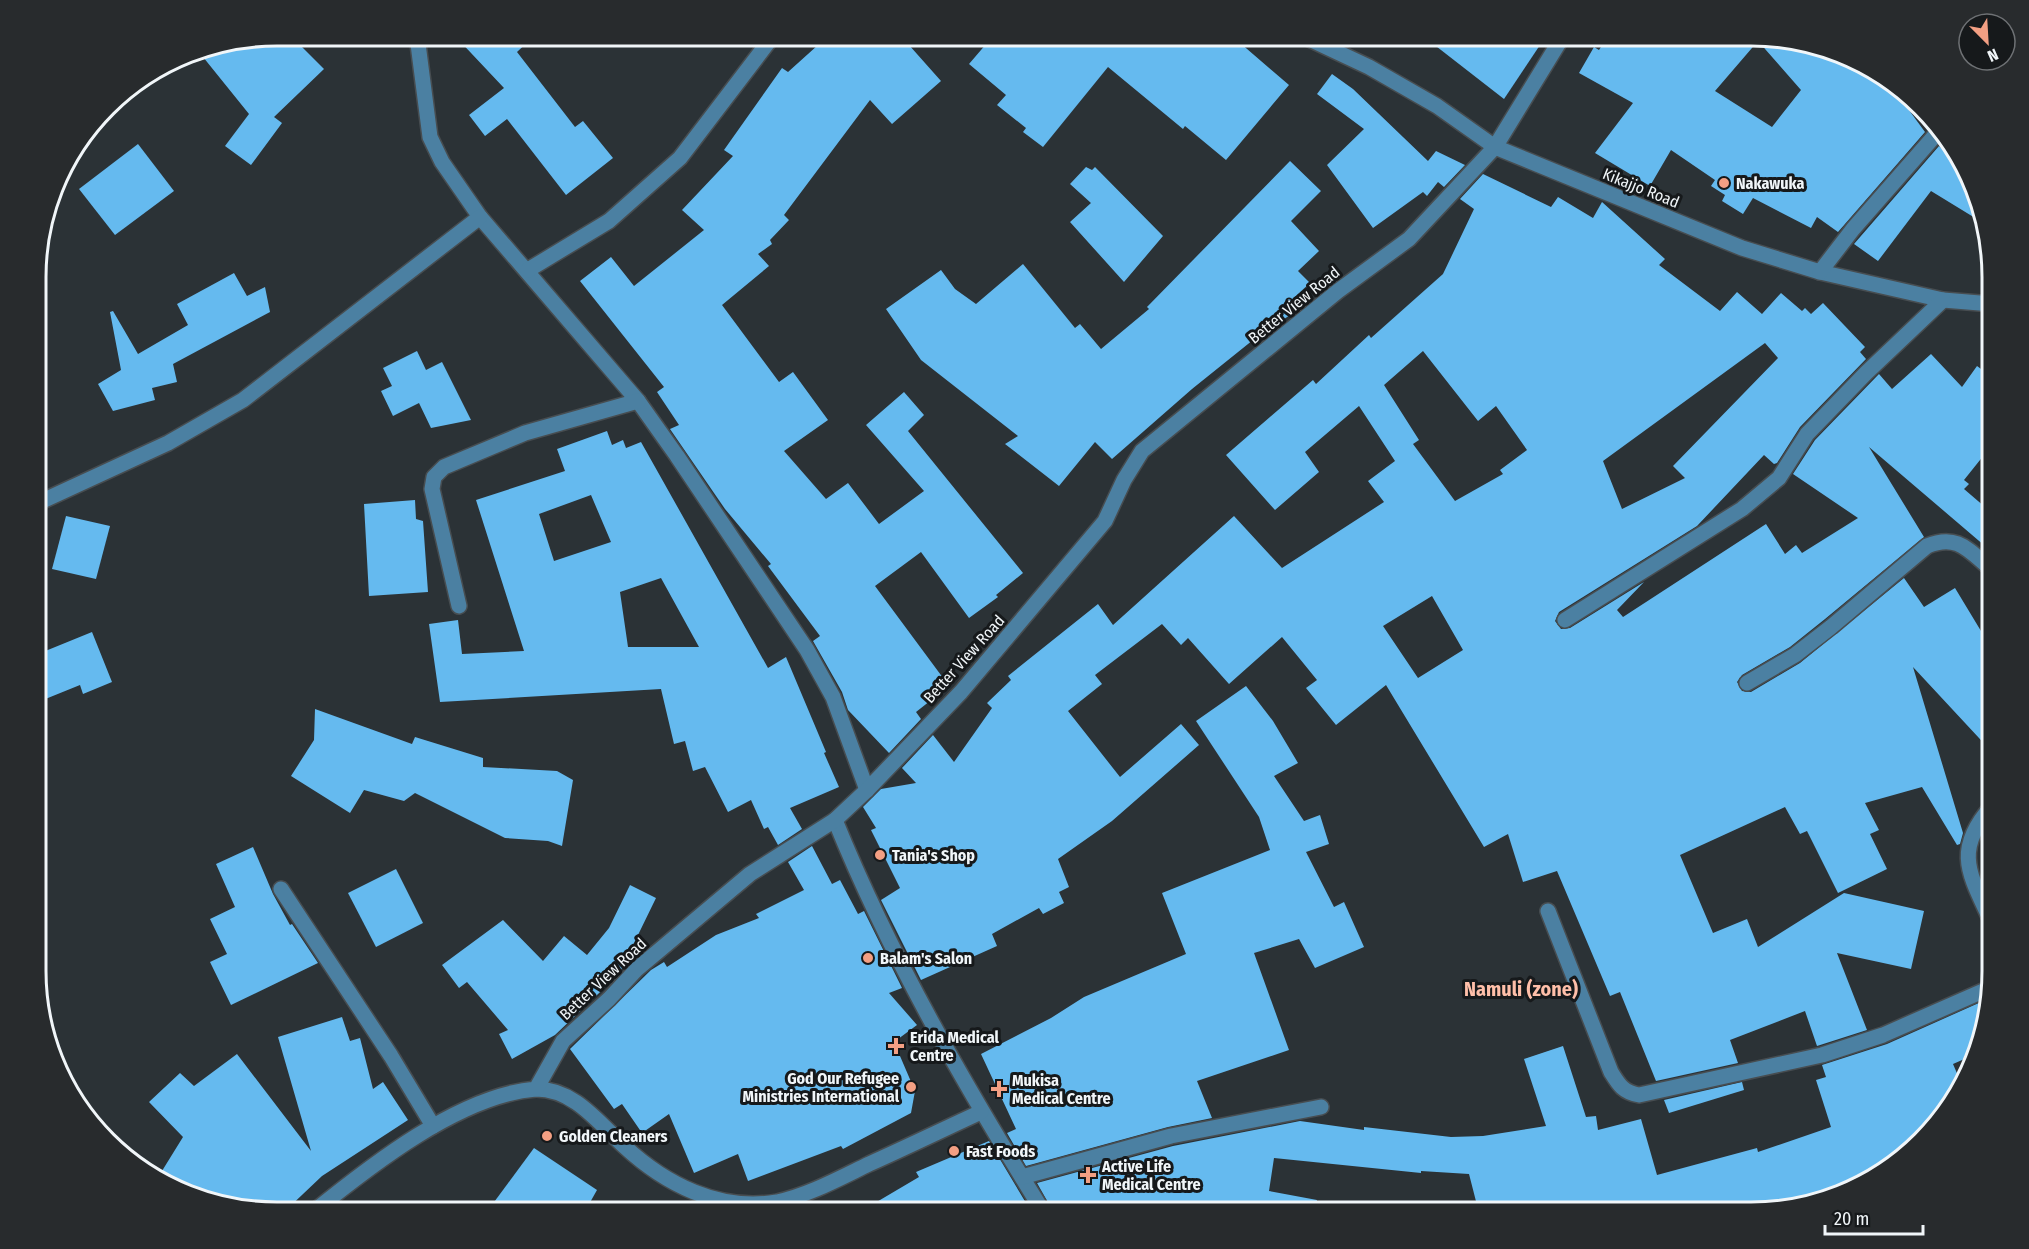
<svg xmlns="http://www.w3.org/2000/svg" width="2029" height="1249" font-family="'Fira Sans Condensed',sans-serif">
<rect width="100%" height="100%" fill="#2b3236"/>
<!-- building -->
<g fill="#65baef" fill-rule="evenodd">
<polygon points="278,36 291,36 324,69 274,117 282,123 251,165 225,146 249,114 199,52"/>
<polygon points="455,36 534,36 517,52 575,127 583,121 613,158 566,195 507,119 485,136 469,115 504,88"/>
<polygon points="828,36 901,36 941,81 892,124 870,100 784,215 789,220 770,240 772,244 758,254 769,266 722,305 779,382 793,372 828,420 784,451 826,499 848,483 879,524 924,491 866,425 904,392 924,415 908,431 1023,573 996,595 998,597 969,618 921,552 875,586 949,686 916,712 921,719 889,753 848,710 842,692 813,641 820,636 768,566 771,564 725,509 670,429 679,425 657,392 664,387 580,281 611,257 634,286 704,230 682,210 733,156 724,150 782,68 788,72"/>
<polygon points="993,36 1232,36 1289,85 1226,160 1185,126 1183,129 1108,67 1043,147 1023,132 1026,128 997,105 1006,95 969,64"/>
<polygon points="1423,36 1526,36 1540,45 1504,99"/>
<path d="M1608,36h144l62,8 70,32 41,56 -87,100 -21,-15 -6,11 -58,-30 -10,16 -21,-13 3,-6 -14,-9 4,-6 -44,-30 -21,36 -55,-33 38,-50 -54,-30 15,-26 5,3zM1758,41l43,49 -29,37 -57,-36z"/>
<polygon points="1332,74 1353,89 1428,161 1436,151 1465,165 1444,187 1438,182 1427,196 1423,192 1373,228 1327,165 1364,129 1317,94"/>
<polygon points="138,144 174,191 115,235 79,189"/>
<polygon points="1939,146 1965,170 1980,221 1931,191 1878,261 1854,244"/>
<polygon points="1290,161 1321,191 1291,221 1319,251 1298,271 1310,283 1287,304 1293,313 1253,340 1192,389 1112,459 1095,442 1059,486 1005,444 1018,436 921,360 886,309 941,270 955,289 976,304 1023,264 1075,328 1080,324 1101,349 1149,309 1147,307"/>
<polygon points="1086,167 1092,170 1095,167 1163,236 1124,282 1070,222 1091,203 1070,184"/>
<path d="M1483,174l68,33 7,-10 35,21 9,-16 63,57 -6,6 61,46 17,-19 25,22 19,-21 21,18 3,-3 6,6 12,-11 42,44 -5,5 6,7 -66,68 -23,36 -3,1 -10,-9 -67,71 -138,86 -4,9 6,8 9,-1 74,-46 -27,28 6,7 143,-93 19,30 11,-9 6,8 56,-35 -65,-44 22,-34 64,-66 13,15 39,-35 31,33 15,-21 15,11v38l-9,13 9,8v9l-28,35 5,4 -5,5 28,24v39l-123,-105 55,90 -99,82 -35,28 -48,28 -5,7 5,9 9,1 49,-29 104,-85 20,29 31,-19 26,43 11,-12v133l-79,-85 50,166 -3,11 -3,1 -35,-58 -57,16 14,27 -9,4 17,35 -49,24 -31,-62 -7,3 -15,-27 -105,48 33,78 34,-14 11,28 86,-54 80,18 -13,58 -74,-16 30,77 -50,16 -12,-35 -75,29 8,23 -82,18 -36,-89 -10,4 -53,-125 -34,11 -15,-48 -24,13 -98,-162 -50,40 -30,-37 11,-8 -35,-43 -53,47 -41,-46 -7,7 -19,-21 -67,51 7,9 -34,27 52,66 61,-53 18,21 -87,76 -54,38 11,28 -10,5 5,11 -21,11 -4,-6 -47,26 5,12 -76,34 -40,-80 19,-12 -29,-58 5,-2 -13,-21 18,-18 35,-6 -14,-15 31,-33 21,27 38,-54 -5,-5 24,-23 -3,-4 90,-72 15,21 121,-109 48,52 102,-66 -16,-21 27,-20 -36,-55 -54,46 14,20 -44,38 -49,-55 87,-75 3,4 53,-49 2,3 72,-64 31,-65 -14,-10zM1765,343l13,15 -105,108 12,12 -63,31 -19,-48zM1423,351l55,70 18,-15 31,44 -27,20 3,4 -48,27 -42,-57 6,-4 -35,-55zM1432,596l31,54 -45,28 -35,-52z"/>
<polygon points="234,273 247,296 265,287 270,312 173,364 177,382 152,388 155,400 113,411 98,384 121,370 110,312 113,311 138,354 188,325 177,304"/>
<polygon points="417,351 426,370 442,362 471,420 431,428 419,403 393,416 381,391 392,386 383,368"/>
<path d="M607,431l5,14 11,-5 3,8 15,-6 127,226 18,-11 40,95 -2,1 15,34 -49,21 12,21 -24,16 -10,-18 -4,2 -13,-29 -23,12 -23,-45 -12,4 -8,-30 -11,3 -13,-55 -221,13 -11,-78 29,-4 4,34 62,-3 -48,-151 89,-29 -8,-22zM591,495l20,47 -57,19 -15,-47zM661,578l38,69h-71l-8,-55z"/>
<polygon points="415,500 416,519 423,521 428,592 369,596 364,504"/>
<polygon points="66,516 110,526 96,579 52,569"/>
<polygon points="92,632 112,682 83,694 80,685 38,702 38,654"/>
<polygon points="1246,686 1273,721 1298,763 1274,776 1304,821 1320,815 1329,844 1306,852 1334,907 1344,902 1364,947 1315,968 1299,939 1254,953 1289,1050 1197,1081 1212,1118 1168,1127 1026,1166 1007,1133 1016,1129 981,1054 1051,1018 1084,997 1186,954 1162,893 1270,850 1259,817 1196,721"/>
<polygon points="315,709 412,744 415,737 483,758 483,767 557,771 573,780 562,846 548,841 505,838 415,793 404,801 364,790 350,813 291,776 314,740"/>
<polygon points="812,846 832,884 840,880 858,914 864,911 902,988 889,993 917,1025 894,1042 915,1091 911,1113 843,1149 841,1146 748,1181 738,1154 694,1173 669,1114 642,1133 622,1104 614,1109 570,1049 651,970 664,962 667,967 716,935 759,918 756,914 804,890 788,862"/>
<polygon points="253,847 273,894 290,925 292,924 318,963 231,1005 210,962 227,954 210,919 235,907 216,864"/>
<polygon points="396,869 423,923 376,947 348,893"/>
<polygon points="630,885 656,898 619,974 555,1035 512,1059 499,1034 508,1030 467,982 459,988 442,965 503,920 543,961 564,936 587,955 609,928"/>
<polygon points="1990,998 1978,1053 1953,1064 1962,1085 1952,1105 1876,1177 1767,1212 1479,1213 1469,1174 1421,1171 1421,1173 1274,1158 1269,1191 1317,1200 1315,1213 1054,1213 1037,1183 1173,1146 1300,1121 1364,1130 1364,1127 1451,1137 1483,1136 1546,1126 1524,1059 1563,1046 1586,1117 1596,1116 1598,1130 1641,1119 1657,1175 1757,1148 1758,1152 1831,1127 1816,1080 1826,1077 1822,1065 1887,1044"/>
<polygon points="342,1017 350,1041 360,1038 373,1089 383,1082 408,1120 322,1176 283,1213 200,1200 157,1179 183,1137 149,1102 180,1073 194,1086 237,1054 311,1151 278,1037"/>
<polygon points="1742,1082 1744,1090 1669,1113 1664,1100"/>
<polygon points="989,1141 1032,1213 858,1213 919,1177 916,1172"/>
<polygon points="534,1148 597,1190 584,1213 486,1213"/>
</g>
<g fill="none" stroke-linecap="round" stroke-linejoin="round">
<!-- minor casing -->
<g stroke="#474d51" stroke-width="18">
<g id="minor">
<polyline points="417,36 430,137 442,162 480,217 638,401 677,456 807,650 833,697 867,790"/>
<polyline points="1303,36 1369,67 1437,106 1495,147 1742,248 1820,272 1943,300 1992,304"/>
<polyline points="528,270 609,221 680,158 773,36"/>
<polyline points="1820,272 1853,229 1938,132"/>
<polyline points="38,503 168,443 243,400 480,217"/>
<polyline points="459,606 432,489 434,477 444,467 525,433 638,401"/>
<polyline points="1565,620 1742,509 1779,478 1807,434 1866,373 1943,300"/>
<path d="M1747,683l48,-28 36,-28 96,-81c31,-13 42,5 65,24"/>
<path d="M1992,806c-40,45 -22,69 0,117"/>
<path d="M835,820c56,138 130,266 209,393"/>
<polyline points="281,889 391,1056 433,1126"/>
<path d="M1548,911l63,161c8,13 12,20 28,23l183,-40 61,-20 109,-48"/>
<path d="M536,1089c38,0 62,33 88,57 41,38 95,66 153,56 32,-7 63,-24 92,-38 38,-17 75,-35 112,-52"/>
<polyline points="1022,1177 1171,1136 1321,1107"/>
<path d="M312,1213c58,-47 148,-118 224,-124l27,-48 46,-42 28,-30 113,-95 85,-54 32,-30 94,-98 144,-171 19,-41 18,-29 196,-160 71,-52 86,-92 68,-111"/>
</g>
</g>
<!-- minor -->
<use href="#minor" stroke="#4b80a2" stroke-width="15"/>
</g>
<!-- markers -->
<g fill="#f39f83" stroke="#16191b" stroke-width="2">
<circle cx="1724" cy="183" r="6"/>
<circle cx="880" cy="855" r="6"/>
<circle cx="868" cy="958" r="6"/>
<path d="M893 1037h6v6h6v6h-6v6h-6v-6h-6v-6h6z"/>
<circle cx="911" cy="1087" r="6"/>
<path d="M996 1080h6v6h6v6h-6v6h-6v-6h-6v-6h6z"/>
<circle cx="547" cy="1136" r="6"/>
<circle cx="954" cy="1151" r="6"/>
<path d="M1085 1166h6v6h6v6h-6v6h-6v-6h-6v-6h6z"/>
</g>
<g text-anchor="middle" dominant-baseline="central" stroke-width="6" stroke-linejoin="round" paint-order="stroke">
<!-- poi labels -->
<g font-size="16" font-weight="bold" fill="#f1f6f9" stroke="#16191b" text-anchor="start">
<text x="1736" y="183">Nakawuka</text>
<text x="892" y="855">Tania's Shop</text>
<text x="880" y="958">Balam's Salon</text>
<text x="910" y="1037">Erida Medical<tspan x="910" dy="18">Centre</tspan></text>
<text x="899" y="1078" text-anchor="end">God Our Refugee<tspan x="899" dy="18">Ministries International</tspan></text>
<text x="1012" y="1080">Mukisa<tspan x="1012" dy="18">Medical Centre</tspan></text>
<text x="559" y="1136">Golden Cleaners</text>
<text x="966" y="1151">Fast Foods</text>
<text x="1102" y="1166">Active Life<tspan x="1102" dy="18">Medical Centre</tspan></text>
</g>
<!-- street labels -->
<g font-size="16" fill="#f1f6f9" stroke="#16191b">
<text transform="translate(1641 188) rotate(22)">Kikajjo Road</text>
<text transform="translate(1294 305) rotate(-39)">Better View Road</text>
<text transform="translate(964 659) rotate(-48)">Better View Road</text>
<text transform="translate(603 979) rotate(-43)">Better View Road</text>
</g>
<!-- quarter labels -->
<g font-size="20" font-weight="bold" fill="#ffbfa9" stroke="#16191b">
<text x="1521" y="989">Namuli (zone)</text>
</g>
</g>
<!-- crop -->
<path d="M0 0H2029V1249H0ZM277 46H1751A231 231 0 0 1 1982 277V971A231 231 0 0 1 1751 1202H277A231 231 0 0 1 46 971V277A231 231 0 0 1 277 46Z" fill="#282b2d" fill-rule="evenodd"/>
<path fill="none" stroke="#f1f6f9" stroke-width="3" d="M277 46H1751A231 231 0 0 1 1982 277V971A231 231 0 0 1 1751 1202H277A231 231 0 0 1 46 971V277A231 231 0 0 1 277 46Z"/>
<!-- north arrow -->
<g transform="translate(1987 42) rotate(156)"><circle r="28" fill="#16191b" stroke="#6e7174" stroke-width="1.5"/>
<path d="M0-4.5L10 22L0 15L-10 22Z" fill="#f39f83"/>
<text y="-9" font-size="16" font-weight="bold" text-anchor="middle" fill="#f1f6f9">N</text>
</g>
<!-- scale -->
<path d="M1825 1225v9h98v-9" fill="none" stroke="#f1f6f9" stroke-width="3"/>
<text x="1834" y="1225" font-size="18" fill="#f1f6f9" stroke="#16191b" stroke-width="4.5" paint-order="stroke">20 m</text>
</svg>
